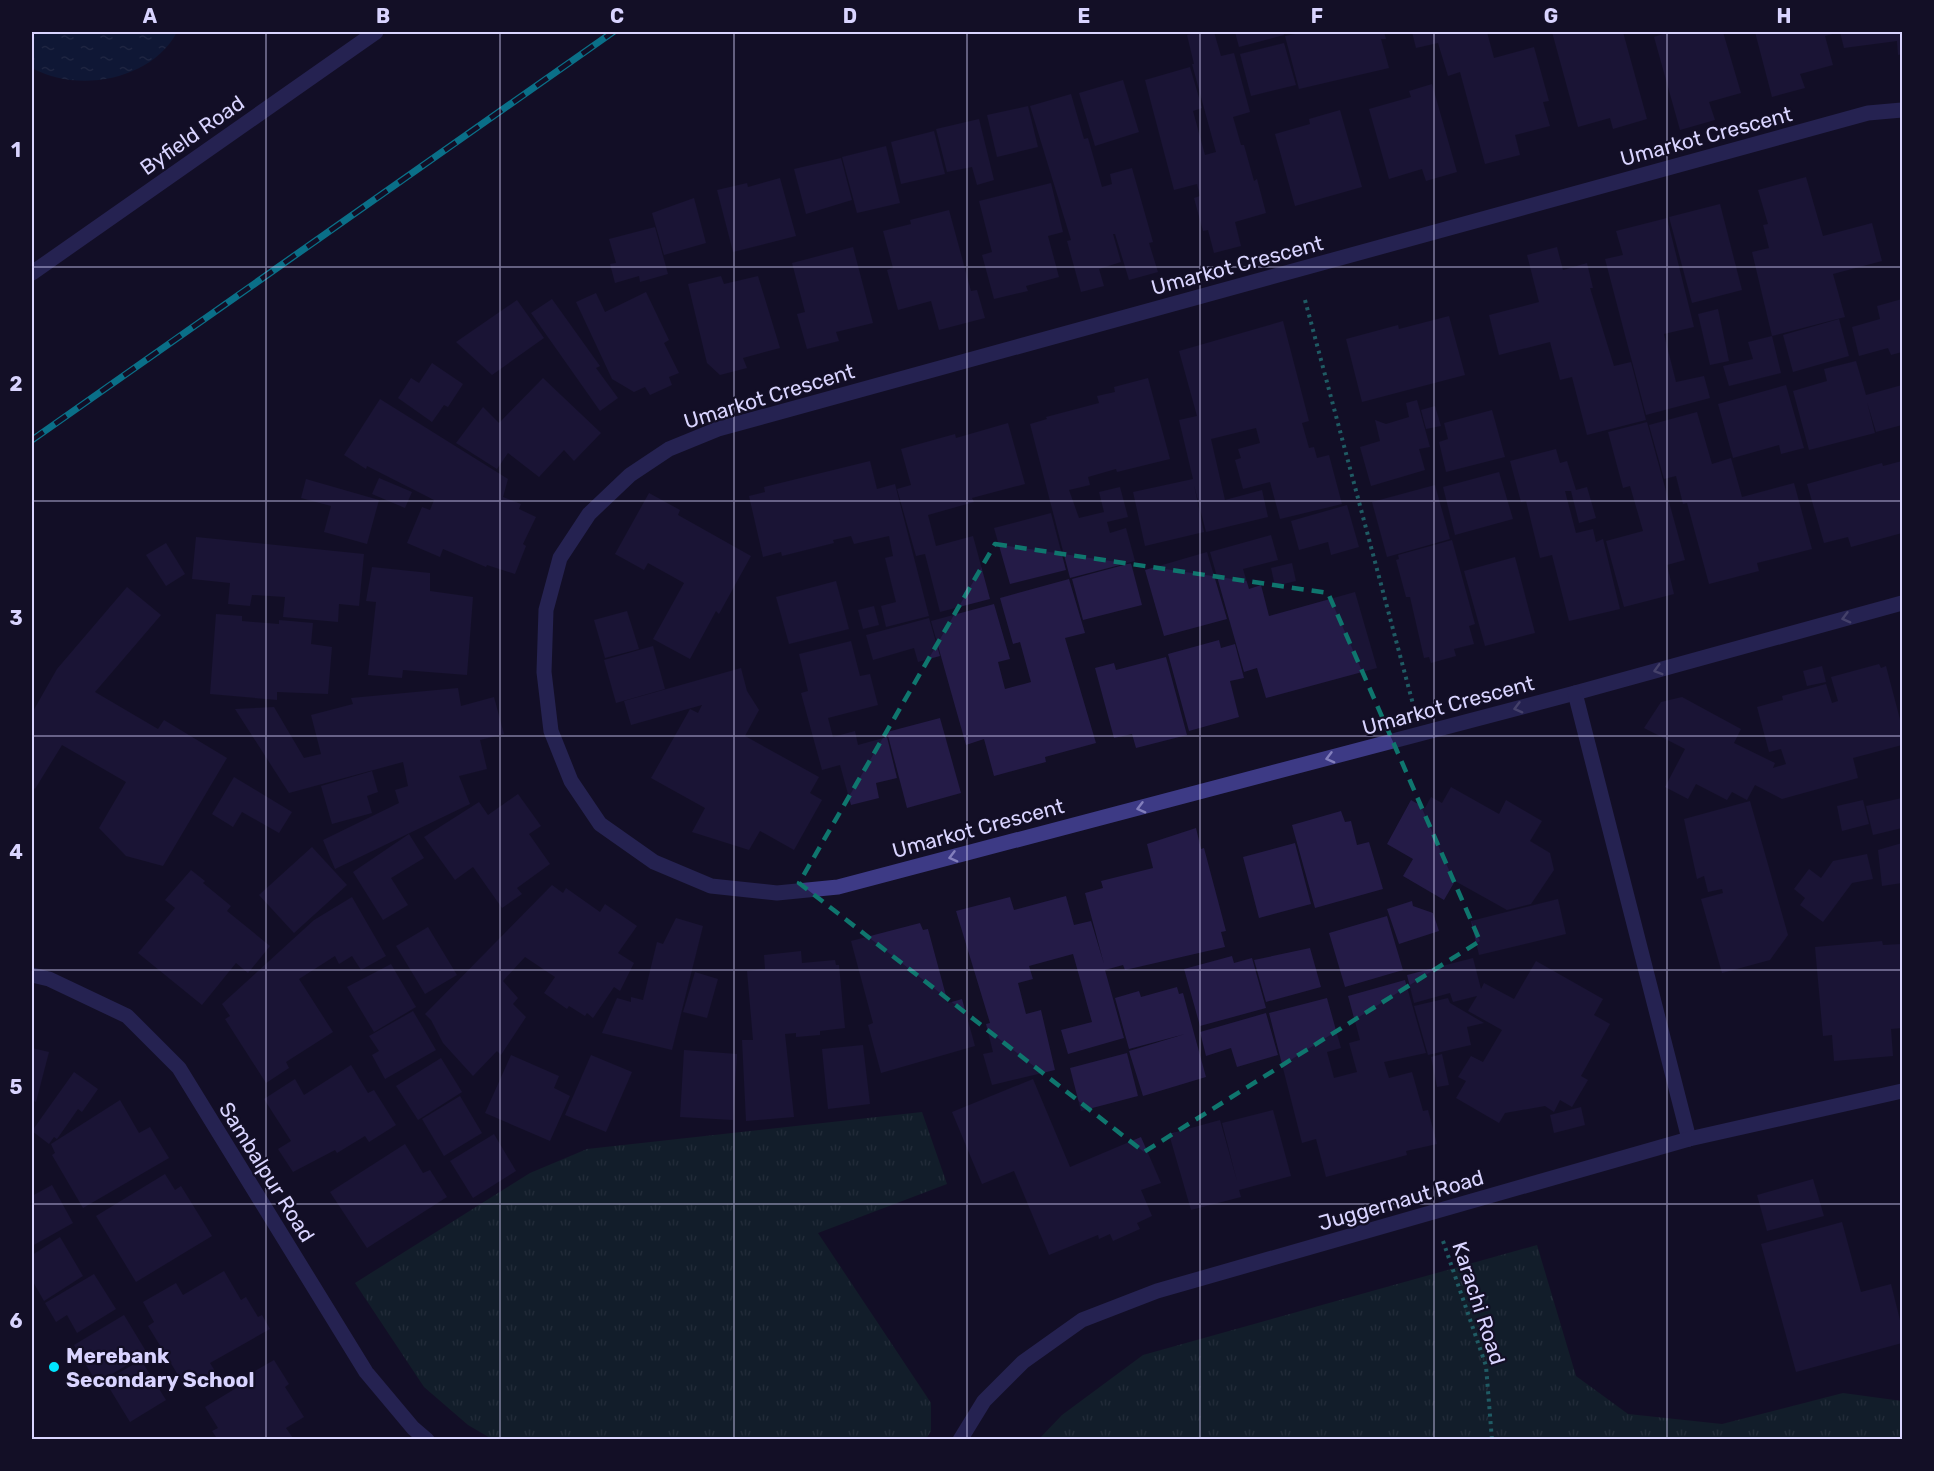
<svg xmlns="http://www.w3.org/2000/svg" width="1934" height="1471" font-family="Rubik,sans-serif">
<defs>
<pattern id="grass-tufts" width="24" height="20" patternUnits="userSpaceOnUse" patternTransform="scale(1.5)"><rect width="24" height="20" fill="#12302f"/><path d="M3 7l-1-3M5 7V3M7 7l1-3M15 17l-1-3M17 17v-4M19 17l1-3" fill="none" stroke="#344d4e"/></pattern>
<pattern id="water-ripples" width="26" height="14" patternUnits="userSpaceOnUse" patternTransform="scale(1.5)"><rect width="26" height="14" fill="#0c2248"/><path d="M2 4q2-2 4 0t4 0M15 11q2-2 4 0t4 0" fill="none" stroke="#2f4163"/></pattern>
</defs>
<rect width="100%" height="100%" fill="#130f26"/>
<!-- grass -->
<g fill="url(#grass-tufts)">
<polygon points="922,1112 947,1184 818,1233 931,1403 931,1431 926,1439 492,1439 468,1425 424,1387 355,1283 530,1173 587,1149"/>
<polygon points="1537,1245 1576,1376 1628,1414 1722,1424 1843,1393 1902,1401 1902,1439 1039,1439 1062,1415 1143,1355"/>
</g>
<!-- water -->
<path fill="url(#water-ripples)" d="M32,32h145c-26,49 -100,61 -145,36z"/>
<!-- building -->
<g fill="#241b47">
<polygon points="1198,32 1214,32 1221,56 1234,53 1250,112 1233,117 1241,145 1244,145 1254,181 1257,179 1266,213 1235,222 1241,246 1214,253 1208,230 1203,231 1194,198 1200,196 1197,184 1174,190 1145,80 1190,67 1202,108 1193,111 1205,155 1216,152 1192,64 1194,64 1187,35"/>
<polygon points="1235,32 1283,32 1284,35 1239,47"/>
<polygon points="1305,32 1384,32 1386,39 1381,39 1389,68 1299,89 1285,36"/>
<polygon points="1412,32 1487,32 1494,58 1534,47 1549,101 1543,102 1550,126 1515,135 1520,155 1485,164 1460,72 1448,76 1438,43 1416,48"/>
<polygon points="1552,32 1623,32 1647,119 1613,129 1610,118 1578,127"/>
<polygon points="1662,32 1723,32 1741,93 1709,102 1715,120 1680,130 1654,37 1663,34"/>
<polygon points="1755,32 1902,32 1902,54 1898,55 1897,41 1844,48 1840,32 1825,36 1833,65 1800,74 1805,88 1772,97"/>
<polygon points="1284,43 1296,85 1251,96 1240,54"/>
<polygon points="1123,80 1139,132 1095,146 1079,93"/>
<polygon points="1432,84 1457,172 1426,181 1422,169 1389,179 1369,109 1411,97 1409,91"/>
<polygon points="1071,94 1084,139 1088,138 1102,187 1112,184 1110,174 1132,168 1153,242 1149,243 1158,272 1129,280 1115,234 1113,234 1121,262 1099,269 1104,286 1081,292 1067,241 1071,240 1030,106"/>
<polygon points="1028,106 1038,147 997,157 987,115"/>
<polygon points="1340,110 1362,187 1295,206 1275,134 1310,124 1309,119"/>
<polygon points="979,119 994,180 977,185 972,167 947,172 936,129"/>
<polygon points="934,131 945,174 901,184 891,142"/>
<polygon points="886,146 900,203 857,213 842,157"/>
<polygon points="841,158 852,200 806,214 794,169"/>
<polygon points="1806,177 1823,236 1872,223 1882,261 1833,274 1845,317 1772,336 1781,373 1729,386 1723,366 1753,359 1748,342 1772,336 1752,252 1769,248 1763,225 1768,224 1758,190"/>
<polygon points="780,178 796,236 733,252 717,190 747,183 748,187"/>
<polygon points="1051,183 1063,232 1048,236 1059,277 1026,286 1028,291 994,299 982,255 992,252 979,201"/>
<polygon points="694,198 706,243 664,255 652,213"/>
<polygon points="1720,204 1742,290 1692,303 1669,217"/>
<polygon points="949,210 971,291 977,290 985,318 939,330 931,301 898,310 887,270 893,268 883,231 911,224 910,220"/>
<polygon points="1667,218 1694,327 1664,334 1676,382 1704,376 1710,398 1646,415 1605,259 1623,255 1616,231"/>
<polygon points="655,227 668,274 640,282 639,276 615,283 610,264 616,263 609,239"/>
<polygon points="853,247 873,323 836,332 839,341 807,349 797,314 805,312 792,263"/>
<polygon points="1557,247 1563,270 1587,263 1593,288 1590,288 1614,366 1631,362 1646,420 1587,435 1572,377 1560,380 1550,342 1499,355 1489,315 1539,302 1527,255"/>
<polygon points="721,276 724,284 758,276 780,348 743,358 747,368 720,375 707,363 688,284"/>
<polygon points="646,292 669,340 664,343 679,373 669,377 672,385 650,395 645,387 634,392 612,379 576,302 596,293 605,312"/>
<polygon points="552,299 600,366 596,368 618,398 600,411 531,313"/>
<polygon points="1902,299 1902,352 1891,355 1888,348 1859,356 1852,327 1880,319 1877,306"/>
<polygon points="517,300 544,338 492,375 456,342"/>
<polygon points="1718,309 1729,361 1710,365 1698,314"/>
<polygon points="1449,316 1465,375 1362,402 1346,339 1398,325 1399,329"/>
<polygon points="1839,319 1849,356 1793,372 1783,335"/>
<polygon points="1283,321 1309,421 1302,423 1309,448 1314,447 1317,458 1329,455 1342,504 1280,519 1270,482 1243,489 1235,460 1241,458 1238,449 1260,443 1256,428 1211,439 1225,500 1262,490 1268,517 1206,532 1194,485 1204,532 1145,546 1133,492 1193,479 1179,420 1197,416 1179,351"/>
<polygon points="1856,361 1866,395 1902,385 1902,425 1876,432 1867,402 1875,433 1809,450 1793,391 1827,381 1824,369"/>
<polygon points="432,363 463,384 448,407 444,405 432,422 398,398 411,378 419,383"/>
<polygon points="543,378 601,433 574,461 564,450 539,477 508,453 497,469 456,443 483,407 499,423"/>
<polygon points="1148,378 1170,459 1117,472 1116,469 1088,477 1090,485 1069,490 1079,518 1104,512 1099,492 1120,487 1128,517 1107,522 1110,533 1126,528 1135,561 1070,578 1030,424 1047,419 1046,417 1099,403 1097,396 1115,392 1114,387"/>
<polygon points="1786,385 1804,448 1781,454 1779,445 1733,458 1718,404"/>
<polygon points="380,399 508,479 503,497 521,504 519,509 536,517 523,544 526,546 515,574 487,565 486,567 443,549 440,557 407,543 422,507 430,510 434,500 367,466 366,469 344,455"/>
<polygon points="1417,400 1430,447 1419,449 1425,470 1371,486 1360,447 1380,441 1375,420 1386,424 1409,417 1406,403"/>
<polygon points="1435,406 1441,426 1426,429 1421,410"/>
<polygon points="1492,410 1505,457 1446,472 1439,442 1448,439 1444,423"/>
<polygon points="1697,412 1712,464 1731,458 1742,497 1794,483 1812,549 1757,563 1759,571 1709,584 1687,503 1683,504 1676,476 1664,479 1649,425"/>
<polygon points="1647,422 1685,560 1667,565 1674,594 1624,607 1606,541 1643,531 1630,486 1623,488 1608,432"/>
<polygon points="1008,423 1025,484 972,498 974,502 928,515 936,546 973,536 990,599 940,612 925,554 916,556 897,489 911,485 901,449 955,434 956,438"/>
<polygon points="1556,449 1560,463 1567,461 1576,490 1587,487 1596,518 1579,523 1571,491 1565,491 1576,533 1593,529 1596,542 1603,539 1620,609 1569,621 1552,555 1540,558 1526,501 1521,502 1510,461"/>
<polygon points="870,461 877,489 895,484 929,616 886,627 881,606 896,602 885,558 893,556 889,536 854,544 851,536 833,540 834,543 782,556 781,552 763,557 749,496 765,492 764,487"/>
<polygon points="1902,461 1902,533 1851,547 1848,537 1824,543 1807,484 1882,463 1883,466"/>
<polygon points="1499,472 1513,519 1455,535 1443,487"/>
<polygon points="379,478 412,492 405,508 372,494"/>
<polygon points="306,479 379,500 367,544 324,532 331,506 301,498"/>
<polygon points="1435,485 1450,539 1387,557 1372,502"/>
<polygon points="649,493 680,510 678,515 751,556 719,614 716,611 690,659 653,639 684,583 648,563 644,570 615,554"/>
<polygon points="1347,505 1359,547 1331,555 1328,542 1299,550 1291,521"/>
<polygon points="1051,513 1066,570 1010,584 994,528"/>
<polygon points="1271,535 1278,560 1243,569 1249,589 1261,585 1269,616 1355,592 1377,668 1266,698 1257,668 1244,672 1210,552"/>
<polygon points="196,537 364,554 359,606 339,604 338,622 283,617 285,597 252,595 250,606 228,604 230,583 192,579"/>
<polygon points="1452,540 1475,624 1469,626 1474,644 1454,649 1456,656 1431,663 1429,657 1424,658 1410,597 1406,597 1396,560 1399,559 1398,555"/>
<polygon points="166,543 185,574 166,586 146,555"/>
<polygon points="1207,552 1227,619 1164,636 1145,570"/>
<polygon points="1515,557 1535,633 1485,646 1464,571"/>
<polygon points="1131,563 1142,605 1083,620 1072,579"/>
<polygon points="1292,563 1296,581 1275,586 1271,568"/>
<polygon points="372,567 430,573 430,591 473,597 467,675 403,670 402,678 368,675 376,602 366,601"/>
<polygon points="1069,579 1085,633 1065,638 1096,743 1045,757 1046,762 994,776 984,739 966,745 931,621 994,604 1010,659 998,662 1005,689 1024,684 1031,682 1020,642 1013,644 1000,598"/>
<polygon points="836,581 849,629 789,644 776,597"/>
<polygon points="127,587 161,615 95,692 158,729 164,720 227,758 163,866 126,856 99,828 126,782 62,745 35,789 32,787 32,713 57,669"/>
<polygon points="874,606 879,625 863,629 858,610"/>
<polygon points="627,611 639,649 605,658 594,620"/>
<polygon points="216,614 242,616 242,621 279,624 279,620 313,623 311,644 332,647 328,694 277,692 277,700 210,694"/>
<polygon points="929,618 940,656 918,662 914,648 873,660 866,635"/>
<polygon points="1219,640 1221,648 1235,644 1244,678 1230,681 1239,717 1189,731 1168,654"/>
<polygon points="851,641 860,676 870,674 878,705 828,718 833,737 855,731 858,745 887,737 897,778 876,783 879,798 851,805 840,765 822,770 801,693 808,691 799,654"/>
<polygon points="653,646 665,689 616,703 604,660"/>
<polygon points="1166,657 1187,735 1136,748 1132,734 1114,738 1095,668 1114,663 1116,670"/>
<polygon points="1879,664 1881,668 1886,666 1902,727 1902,745 1853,758 1858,778 1782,799 1755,785 1747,800 1732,792 1727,800 1696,784 1688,799 1665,787 1685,749 1644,728 1661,702 1682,697 1741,729 1734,743 1775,763 1773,768 1786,764 1781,749 1769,752 1757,707 1783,700 1782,696 1826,684 1832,703 1838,701 1831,677"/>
<polygon points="1822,666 1826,682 1807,686 1803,671"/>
<polygon points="741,668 747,691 759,710 745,736 819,777 810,793 822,800 794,850 760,831 749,850 692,832 705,808 651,778 690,709 698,713 702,705 631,725 624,701"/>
<polygon points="458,688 461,706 494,697 504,734 480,740 487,769 459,776 470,804 335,869 323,840 399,803 395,790 408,786 403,762 289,793 235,709 274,707 304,758 321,754 311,715 353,704 351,698"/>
<polygon points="940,718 961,793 907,808 887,732"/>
<polygon points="372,771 378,792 367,796 372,813 332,824 321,786"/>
<polygon points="234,777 292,812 279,833 242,812 233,827 212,814"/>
<polygon points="1451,787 1499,814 1506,800 1542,821 1530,841 1550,853 1554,870 1531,904 1507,910 1455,881 1444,900 1403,876 1413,859 1387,844 1411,800 1425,808 1431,797 1442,803"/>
<polygon points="518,794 541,826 529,834 550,864 517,888 522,894 502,908 473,867 455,880 424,837 479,802 488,815"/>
<polygon points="1902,798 1902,828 1873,835 1866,806"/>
<polygon points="1863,800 1869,824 1842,831 1837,806"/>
<polygon points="1750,801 1788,935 1770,960 1722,973 1701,899 1723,893 1722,889 1708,892 1704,876 1697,879 1684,819"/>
<polygon points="1341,811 1345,822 1351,821 1357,845 1369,842 1383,889 1315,908 1292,825"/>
<polygon points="1196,828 1201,849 1204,848 1226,931 1221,932 1225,947 1125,970 1123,965 1105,970 1124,1038 1068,1054 1061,1030 1092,1022 1073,954 1029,966 1033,979 1018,983 1026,1014 1041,1010 1055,1070 992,1085 983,1054 993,1052 986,1024 990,1023 956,911 1010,897 1014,910 1066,896 1074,925 1091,921 1104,964 1085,893 1103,888 1101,881 1153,868 1147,844"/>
<polygon points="409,834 424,858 391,878 408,905 383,920 353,872"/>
<polygon points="1295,843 1311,904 1259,918 1243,857"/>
<polygon points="1902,843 1902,883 1882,886 1878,850"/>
<polygon points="312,847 347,885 294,933 259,895"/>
<polygon points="1867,854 1873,879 1852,883 1823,922 1800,905 1805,898 1794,889 1809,869 1821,878 1833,861"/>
<polygon points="191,870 205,881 203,883 231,906 227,911 270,946 248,973 236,963 202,1005 138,953 175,908 165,900"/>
<polygon points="552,885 563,893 566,888 600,912 605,904 637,926 618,953 634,963 620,991 614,987 593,1018 587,1013 585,1016 569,1006 567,1009 544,993 555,977 525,957 503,981 518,998 513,1004 526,1017 501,1055 497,1051 473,1076 443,1043 431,1020 425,1014"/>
<polygon points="352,897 386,956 361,970 352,956 339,964 335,956 299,979 333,1032 286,1062 289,1068 266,1083 225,1019 230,1016 222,1004 314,920"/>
<polygon points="1558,899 1566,934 1479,955 1471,921"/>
<polygon points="1412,901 1413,906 1433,913 1439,931 1399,944 1387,909"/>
<polygon points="1387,916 1403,970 1345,987 1329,933"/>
<polygon points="676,918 703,926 672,1050 602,1033 617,998 631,1002 631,997 643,1000 657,942 663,944"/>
<polygon points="920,923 923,930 928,929 948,1003 962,999 975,1046 881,1073 868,1025 873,1023 851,941"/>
<polygon points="428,927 457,975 425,994 396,946"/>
<polygon points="1882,941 1883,945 1902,944 1902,1028 1891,1029 1893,1056 1834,1061 1832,1035 1823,1036 1815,947"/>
<polygon points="1310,948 1321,987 1266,1002 1254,960"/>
<polygon points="801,951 802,963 835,960 836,965 839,965 845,1028 820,1031 820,1035 796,1037 796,1033 785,1034 794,1117 746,1121 742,1040 753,1040 747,971 765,969 764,955"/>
<polygon points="1232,956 1234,963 1252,958 1266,1008 1200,1026 1184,969"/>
<polygon points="1473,958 1481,989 1484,983 1514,999 1536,961 1603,999 1594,1015 1610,1024 1581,1076 1588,1080 1572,1107 1560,1100 1554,1112 1545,1106 1505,1113 1499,1123 1456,1098 1466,1081 1458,1077 1471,1056 1483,1062 1502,1030 1468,1011 1477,996 1453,1002 1450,993 1414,1003 1407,975"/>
<polygon points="391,964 416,1007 374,1032 347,987"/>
<polygon points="695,972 718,979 707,1018 683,1012"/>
<polygon points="1405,980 1426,1053 1384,1062 1389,1078 1412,1072 1423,1111 1428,1110 1437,1144 1406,1151 1407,1155 1326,1177 1316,1139 1302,1143 1269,1013 1327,998 1341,1048 1327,1052 1334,1078 1357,1072 1349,1043 1360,1040 1348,996"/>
<polygon points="1177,987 1179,994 1183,993 1206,1077 1143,1096 1129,1051 1185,1034 1129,1049 1115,998 1139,991 1141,997"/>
<polygon points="1448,998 1450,1003 1484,1023 1467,1027 1471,1045 1428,1055 1414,1006"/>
<polygon points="413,1011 436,1050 385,1079 372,1055 379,1051 369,1036"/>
<polygon points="1266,1013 1278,1055 1237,1067 1231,1048 1206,1056 1200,1032"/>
<polygon points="863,1045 870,1104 828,1109 822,1049"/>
<polygon points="32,1048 49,1052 36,1102 32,1100"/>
<polygon points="684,1050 737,1054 733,1120 680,1117"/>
<polygon points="1127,1053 1138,1096 1081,1111 1070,1068"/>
<polygon points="1442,1054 1449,1085 1437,1087 1431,1057"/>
<polygon points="511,1055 559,1076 554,1088 570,1096 550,1141 485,1113"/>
<polygon points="591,1055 632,1072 606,1132 565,1115"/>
<polygon points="441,1058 462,1092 418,1120 396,1086"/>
<polygon points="351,1065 368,1093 374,1090 396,1125 369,1142 365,1136 337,1153 335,1150 293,1172 278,1149 291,1141 264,1099 295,1079 304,1095"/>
<polygon points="74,1072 98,1089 82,1112 78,1109 57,1139 54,1137 49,1144 32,1131"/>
<polygon points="1033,1079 1070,1167 1141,1137 1161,1183 1141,1190 1152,1216 1137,1223 1140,1229 1113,1241 1110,1234 1099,1239 1098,1235 1049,1255 1014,1171 982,1184 952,1112"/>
<polygon points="460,1096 482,1133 444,1156 422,1119"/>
<polygon points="120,1100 139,1133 150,1127 169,1158 83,1208 52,1155 55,1153 51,1144"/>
<polygon points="1581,1107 1585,1125 1554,1133 1550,1115"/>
<polygon points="1273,1110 1291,1176 1239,1190 1241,1197 1191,1210 1169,1134 1220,1120 1237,1181 1222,1123"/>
<polygon points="494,1134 516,1171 473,1198 450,1161"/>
<polygon points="405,1144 423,1173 430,1170 447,1197 367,1248 330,1192"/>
<polygon points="165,1174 175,1190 181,1186 212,1236 136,1282 96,1216"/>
<polygon points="1813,1179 1824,1216 1767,1231 1757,1195"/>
<polygon points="52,1185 73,1223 32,1246 32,1196"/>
<polygon points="1842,1222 1861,1292 1891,1284 1902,1328 1902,1343 1796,1372 1761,1244"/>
<polygon points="60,1237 83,1276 44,1301 32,1280 32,1255"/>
<polygon points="224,1271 241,1300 246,1297 258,1317 262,1315 270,1329 210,1363 215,1371 186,1388 148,1326 154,1322 143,1302 176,1283 183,1295"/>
<polygon points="94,1274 116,1309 77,1333 67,1315 56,1322 45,1303"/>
<polygon points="124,1315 147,1353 97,1383 74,1345"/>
<polygon points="141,1360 166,1400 130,1422 105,1381"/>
<polygon points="274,1360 289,1384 285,1387 304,1417 286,1428 293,1438 218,1440 212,1431 218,1428 205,1407 251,1379 248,1375"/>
</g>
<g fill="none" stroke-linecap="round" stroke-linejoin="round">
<!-- path -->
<g stroke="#2fb8b0" stroke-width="4" stroke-dasharray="3 4.5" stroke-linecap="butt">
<polyline points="1305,300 1413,704"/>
<polyline points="1443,1241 1486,1366 1492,1440"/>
</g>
<!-- lane -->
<polyline stroke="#3d3a85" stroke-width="15" points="32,273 376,32"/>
<!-- street -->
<g stroke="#3d3a85" stroke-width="15">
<polyline points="1902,110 1868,113 718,429 669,449 630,475 589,514 560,558 546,610 544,672 551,731 571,781 600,824 654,862 711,886 777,893 838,887 1575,693 1902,603"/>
<polyline points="1575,693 1689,1139"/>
<polyline points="32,975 49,979 127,1016 179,1068 366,1372 413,1428 427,1440"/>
<polyline points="960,1440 984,1401 1023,1362 1082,1320 1157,1291 1689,1139 1902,1091"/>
</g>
<!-- rail casing -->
<g stroke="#00e5ff" stroke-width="7">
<polyline id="rail" points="32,440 613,32"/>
</g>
<!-- rail -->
<use href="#rail" stroke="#130f26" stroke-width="4.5" stroke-dasharray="14" stroke-linecap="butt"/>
</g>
<!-- one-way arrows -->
<defs><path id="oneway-chevron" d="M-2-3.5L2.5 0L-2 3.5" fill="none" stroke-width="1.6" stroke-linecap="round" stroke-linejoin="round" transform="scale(1.5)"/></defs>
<g stroke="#837fbc">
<use href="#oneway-chevron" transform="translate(1846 618) rotate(165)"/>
<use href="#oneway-chevron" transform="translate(1658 670) rotate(164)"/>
<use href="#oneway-chevron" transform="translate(1518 708) rotate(165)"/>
<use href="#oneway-chevron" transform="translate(1330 758) rotate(165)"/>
<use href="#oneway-chevron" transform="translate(1141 808) rotate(165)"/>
<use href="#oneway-chevron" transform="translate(953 857) rotate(165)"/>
</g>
<!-- marked area -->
<path d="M0 0H1934V1471H0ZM995,544l333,49 152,348 -336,211 -345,-269z" fill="#130f26" fill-opacity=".55" fill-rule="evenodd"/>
<path fill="none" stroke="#0f766e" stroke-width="4.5" stroke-dasharray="12 8" stroke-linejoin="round" d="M995,544l333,49 152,348 -336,211 -345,-269z"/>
<!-- grid -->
<path fill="none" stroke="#d9d4ff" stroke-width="1.5" stroke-opacity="0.55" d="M266,32v1408M500,32v1408M734,32v1408M967,32v1408M1200,32v1408M1434,32v1408M1667,32v1408M32,267h1870M32,501h1870M32,736h1870M32,970h1870M32,1204h1870"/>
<!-- markers -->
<circle fill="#00e5ff" stroke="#130f26" stroke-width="2" cx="54" cy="1367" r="6"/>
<g text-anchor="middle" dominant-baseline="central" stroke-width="4.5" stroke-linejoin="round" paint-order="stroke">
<!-- street labels -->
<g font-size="21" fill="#d9d4ff" stroke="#130f26">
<text transform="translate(192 135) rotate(-35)">Byfield Road</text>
<text transform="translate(1706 136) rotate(-15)">Umarkot Crescent</text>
<text transform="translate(1237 265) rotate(-15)">Umarkot Crescent</text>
<text transform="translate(769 396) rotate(-17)">Umarkot Crescent</text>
<text transform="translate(1448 705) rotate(-15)">Umarkot Crescent</text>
<text transform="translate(978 828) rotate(-15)">Umarkot Crescent</text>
<text transform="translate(267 1172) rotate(58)">Sambalpur Road</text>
<text transform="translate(1401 1200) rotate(-16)">Juggernaut Road</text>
<text transform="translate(1479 1303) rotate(72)">Karachi Road</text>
</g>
<!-- poi labels -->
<g font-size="21" font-weight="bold" fill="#d9d4ff" stroke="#130f26" text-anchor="start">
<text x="66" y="1355">Merebank<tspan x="66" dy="24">Secondary School</tspan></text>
</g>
</g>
<!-- border -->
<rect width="1934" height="1471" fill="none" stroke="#130f26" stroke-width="66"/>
<rect x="33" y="33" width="1868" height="1405" fill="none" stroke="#d9d4ff" stroke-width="2"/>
<g font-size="20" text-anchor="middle" font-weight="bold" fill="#d9d4ff">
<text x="150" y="23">A</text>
<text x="383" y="23">B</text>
<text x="617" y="23">C</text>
<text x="850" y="23">D</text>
<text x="1084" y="23">E</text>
<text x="1317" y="23">F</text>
<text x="1551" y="23">G</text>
<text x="1784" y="23">H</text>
<text x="16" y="157">1</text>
<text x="16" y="391">2</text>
<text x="16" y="625">3</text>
<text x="16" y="859">4</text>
<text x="16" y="1094">5</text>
<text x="16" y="1328">6</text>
</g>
</svg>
